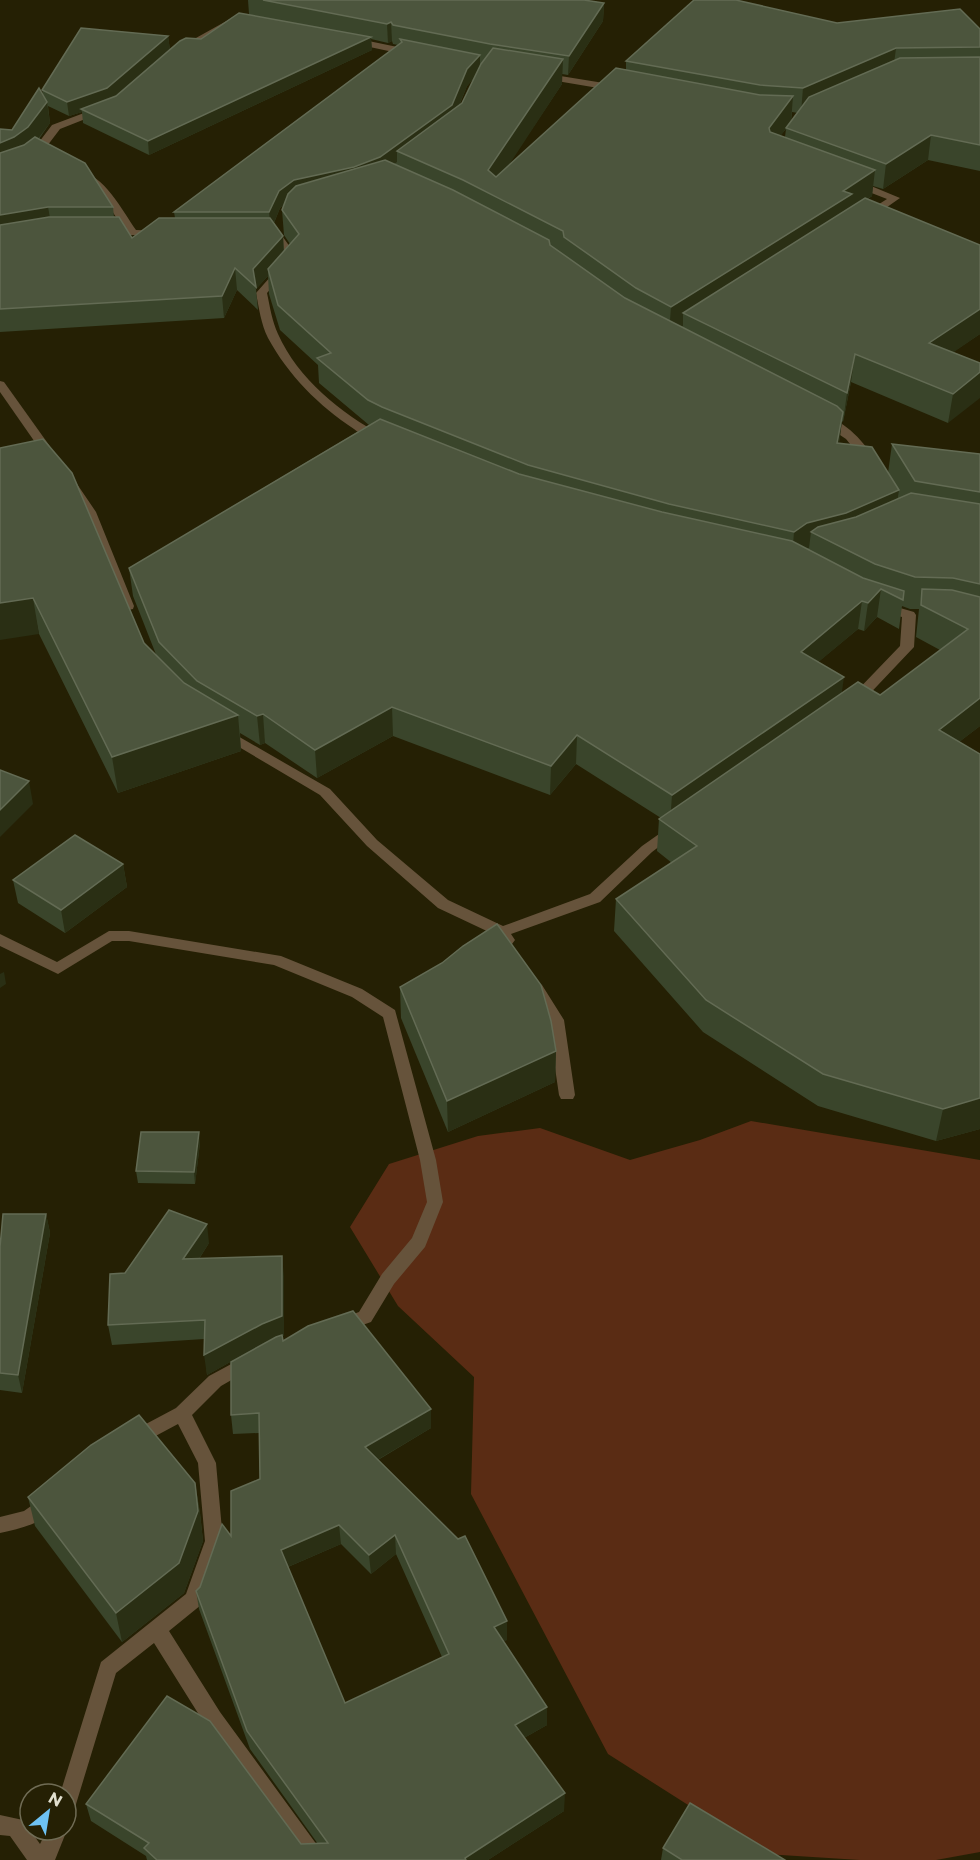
<svg xmlns="http://www.w3.org/2000/svg" width="980" height="1860" font-family="Montserrat,sans-serif">
<rect width="100%" height="100%" fill="#252004"/>
<!-- green -->
<polygon fill="#5a2c14" points="751,1121 980,1160 980,1852 936,1860 860,1860 765,1854 608,1754 471,1494 474,1377 398,1306 350,1227 389,1164 478,1136 540,1128 630,1160 700,1140"/>
<g fill="none" stroke-linecap="round" stroke-linejoin="round">
<!-- minor -->
<g fill="#66533b" fill-rule="evenodd">
<polygon points="230,19 238,21 186,50 178,48"/>
<polygon points="354,38 412,50 417,53 412,56 351,43 349,41"/>
<polygon points="542,73 616,85 621,88 616,91 539,78 537,76"/>
<polygon points="100,107 103,108 103,112 60,129 41,154 26,165 0,175 0,168 18,161 33,150 52,125"/>
<path d="M76,172c25,-3 47,40 60,58l26,1v4h-56v-4l19,-1 -31,-45 -18,-9z"/>
<polygon points="851,181 859,181 900,198 870,219 862,219 862,215 887,199 851,185"/>
<path d="M276,232l4,1 18,25 -31,35c3,14 5,28 11,41 20,45 63,79 105,102v6c-10,2 -21,-7 -29,-13 -35,-23 -66,-54 -86,-91 -7,-14 -9,-30 -12,-45l31,-35 -16,-23z"/>
<polygon points="0,381 4,382 54,452 54,458 46,458 0,392"/>
<path d="M823,415c24,7 41,27 54,47l-2,3h-8l-21,-26 -27,-18v-4z"/>
<polygon points="73,483 77,484 96,512 134,606 133,609 128,610 122,606 84,512 67,487"/>
<polygon points="883,603 914,612 916,615 914,647 860,704 850,704 848,701 850,698 900,646 902,617 878,610 877,607 878,604"/>
<polygon points="222,727 330,789 377,840 448,900 503,926 590,894 642,846 669,827 674,825 681,830 652,852 600,902 511,934 515,940 512,944 507,945 501,942 489,949 481,944 491,933 438,908 367,846 320,795 217,734 215,731"/>
<polygon points="109,931 129,931 281,956 362,989 395,1010 436,1160 443,1202 425,1247 394,1284 371,1322 340,1333 334,1331 331,1326 334,1321 359,1312 382,1274 412,1238 427,1202 420,1160 383,1017 352,997 274,965 129,941 112,941 58,974 0,946 0,934 57,962"/>
<polygon points="537,983 542,985 564,1020 575,1095 573,1099 561,1099 559,1095 548,1020 529,989"/>
<polygon points="248,1355 254,1357 257,1362 254,1367 221,1386 192,1415 216,1463 223,1541 201,1605 169,1631 220,1712 328,1860 305,1860 206,1726 154,1643 116,1673 73,1814 66,1817 66,1794 60,1794 101,1662 186,1594 205,1541 198,1463 178,1424 135,1447 129,1445 126,1439 129,1433 176,1408 209,1376"/>
<path d="M48,1494l7,2 2,6c-10,22 -36,26 -57,31v-16l24,-6z"/>
<polygon points="0,1815 23,1820 40,1844 47,1830 66,1830 66,1827 67,1830 55,1860 27,1860 10,1836 0,1835"/>
</g>
</g>
<!-- wall -->
<g fill="#3a452b" fill-rule="evenodd">
<path d="M248,0h336l20,3 -1,18 -35,54 -6,-1v10l-54,81 118,-95v-9l211,-38 143,6v142l-52,-11 -45,29 -10,-3 -1,10 -4,3 112,135 -27,18 27,11 -32,60 -97,-41 -8,40 -1,-1 -3,22 49,30 4,-29 88,10v272l-21,16 21,387 -44,12 -118,-35 -115,-74 -89,-101 2,-32 56,-36 -15,-12 2,-32 2,-1 -85,-54 -26,31 -157,-59 -76,42 -52,-35 -5,2 -20,-12 1,18 -123,42 -79,-159 -39,-186 144,195 13,14 -24,-61 -4,-28 240,-143 -50,-42 -1,-18 -38,-35 -11,-36 -1,-18 -12,13 2,21 -21,-20 -13,28 -224,14v-203l12,1 31,-35 -1,-5 126,-54 2,14 31,-11 48,-25zM371,39l17,4 4,-2 1,3 5,1 -224,167 1,6 -43,20 -18,-21 -1,-10 -74,-68 11,-16 -2,-17 21,10 13,-4 1,11 66,32 223,-105zM474,78l-12,25 -3,3 8,-20zM792,112l6,1 -7,9zM786,129l-1,8 -5,-1zM284,205l-2,5 2,25 6,9 -6,7 -1,-15 -9,-13 6,-15zM902,606l8,3h9l-3,28 24,13 -60,45 -38,-2 -24,-31 40,-33 6,2 13,-14 22,12z"/>
<polygon points="123,864 127,887 65,933 18,903 13,880"/>
<polygon points="400,987 556,1051 555,1082 448,1132 401,1018"/>
<polygon points="200,1143 195,1184 138,1183 136,1171"/>
<polygon points="46,1214 50,1233 22,1393 0,1390 0,1247"/>
<path d="M209,1243l-10,16 85,17v60h-1v5l148,87 -53,32 129,180 -4,1 44,66v18l-23,13 40,73 -76,49h-341l-1,-4 -55,-35 -5,-17 215,40h17l-68,-95 -51,-140 -3,-18 4,-4 31,-51 29,-57 -1,-46 -26,1 -2,-19 38,-74 -5,2 -57,32 -3,-36 -92,6 -4,-20 17,-52zM341,1544l30,30 25,-20 46,103 -97,46 -57,-136z"/>
<polygon points="195,1483 200,1513 203,1541 184,1593 122,1642 35,1526 28,1497"/>
<polygon points="663,1848 785,1860 661,1860"/>
</g>
<!-- shaded-wall -->
<g fill="#2a2f14">
<polygon points="604,3 603,21 568,75 569,56"/>
<polygon points="391,22 392,41 388,43 387,24"/>
<polygon points="168,36 170,50 109,102 81,109 82,112 69,116 67,102"/>
<polygon points="371,37 372,50 149,155 148,141"/>
<polygon points="896,48 893,72 801,113 803,88"/>
<polygon points="480,55 480,71 467,86 452,122 397,151 397,162 381,174 295,197 280,208 271,230 269,212 279,191 294,180 467,69"/>
<polygon points="563,59 562,84 490,194 488,170"/>
<polygon points="793,96 791,122 767,154 769,128"/>
<polygon points="47,102 50,123 31,148 0,166 0,143"/>
<polygon points="931,135 928,160 883,189 886,164"/>
<polygon points="875,170 872,196 683,313 683,326 669,334 671,307 843,191"/>
<polygon points="48,207 52,229 0,238 0,215"/>
<polygon points="283,236 284,258 268,269 268,276 256,289 253,269"/>
<polygon points="235,268 237,290 224,318 222,296"/>
<polygon points="980,309 980,334 925,372 929,343"/>
<polygon points="855,354 851,382 843,422 847,393"/>
<polygon points="980,372 980,398 948,423 953,394"/>
<polygon points="843,412 840,437 834,469 837,443"/>
<polygon points="899,490 895,516 811,532 809,548 804,549 792,558 794,532 807,523"/>
<polygon points="881,589 877,617 864,631 868,603"/>
<polygon points="33,598 39,634 0,640 0,603"/>
<polygon points="862,601 858,629 797,680 801,652"/>
<polygon points="844,677 840,706 670,824 672,795"/>
<polygon points="980,698 980,726 933,762 939,730"/>
<polygon points="392,707 393,736 317,778 315,750"/>
<polygon points="263,714 265,743 260,745 257,716"/>
<polygon points="238,715 241,751 118,793 112,757"/>
<polygon points="577,735 576,764 550,795 551,766"/>
<polygon points="29,781 33,804 0,837 0,810"/>
<polygon points="123,864 127,887 65,933 61,910"/>
<polygon points="4,972 6,984 0,988 0,974"/>
<polygon points="556,1051 555,1082 448,1132 447,1101"/>
<polygon points="980,1098 980,1129 936,1141 943,1109"/>
<polygon points="199,1132 200,1143 195,1184 194,1172"/>
<polygon points="46,1214 50,1233 22,1393 18,1375"/>
<polygon points="207,1224 209,1243 186,1279 183,1259"/>
<polygon points="282,1256 284,1276 284,1336 283,1336 285,1355 282,1336 264,1343 207,1375 204,1355"/>
<polygon points="431,1409 431,1428 367,1466 365,1447"/>
<polygon points="195,1483 200,1513 203,1541 184,1593 122,1642 116,1613"/>
<polygon points="339,1525 341,1544 283,1569 281,1550"/>
<polygon points="395,1535 396,1554 371,1574 369,1555"/>
<polygon points="507,1621 507,1640 494,1645 494,1627"/>
<polygon points="547,1707 547,1725 515,1743 515,1725"/>
<polygon points="565,1793 564,1811 488,1860 465,1860 465,1858"/>
</g>
<!-- building -->
<g fill="#4c553d" stroke="#636b54" stroke-width="1.5" fill-rule="evenodd">
<polygon points="263,0 584,0 604,3 569,56 490,44 393,25 391,22 387,24"/>
<polygon points="694,0 736,0 837,23 960,9 980,29 980,47 896,48 803,88 760,85 626,61"/>
<polygon points="239,13 371,37 148,141 81,109 116,96 180,41 186,38 201,39"/>
<polygon points="81,28 168,36 107,88 67,102 42,90"/>
<polygon points="400,39 480,55 467,69 452,105 380,157 354,167 294,180 279,191 269,212 174,212 402,42"/>
<polygon points="493,48 563,59 488,170 496,177 616,68 760,95 793,96 769,128 770,132 875,170 843,191 852,194 671,307 636,288 564,237 563,231 463,180 397,151 462,103 481,64"/>
<polygon points="980,57 980,145 931,135 886,164 786,128 809,97 900,58"/>
<polygon points="39,88 47,102 28,127 14,137 0,143 0,129 12,130"/>
<polygon points="35,137 85,163 113,207 48,207 0,215 0,153 24,145"/>
<polygon points="385,160 453,190 549,240 550,245 625,298 837,406 843,412 837,443 872,447 899,490 846,513 807,523 794,532 669,504 528,465 382,407 368,400 317,358 331,353 278,305 268,269 299,234 282,210 288,194 296,186"/>
<polygon points="865,198 980,245 980,309 929,343 980,363 980,372 953,394 855,354 847,393 683,313"/>
<polygon points="49,217 119,217 132,238 159,218 270,218 283,236 253,269 256,287 235,268 222,296 0,309 0,225"/>
<polygon points="380,419 519,474 662,512 792,541 863,578 904,591 903,600 881,589 868,603 862,601 801,652 844,677 672,795 577,735 551,766 392,707 315,750 263,714 257,716 197,681 159,642 129,568"/>
<polygon points="43,439 72,473 144,643 184,683 238,715 112,757 33,598 0,603 0,448"/>
<polygon points="892,444 980,454 980,492 915,481"/>
<polygon points="911,493 980,504 980,584 953,578 915,577 875,564 811,532 818,527 856,517"/>
<polygon points="922,589 952,590 980,597 980,698 939,730 980,754 980,1098 943,1109 823,1074 706,1000 616,899 697,846 659,819 858,682 880,695 968,629 921,605"/>
<polygon points="0,770 29,781 0,810"/>
<polygon points="75,835 123,864 61,910 13,880"/>
<polygon points="497,924 541,985 551,1021 556,1051 447,1101 400,987 442,963 463,946"/>
<polygon points="141,1132 199,1132 194,1172 136,1171"/>
<polygon points="169,1210 207,1224 183,1259 282,1256 282,1316 262,1324 204,1355 205,1320 108,1325 110,1274 125,1273"/>
<polygon points="3,1214 46,1214 18,1375 0,1373 0,1247"/>
<path d="M353,1311l78,98 -66,38 93,92 7,-3 42,85 -13,6 53,80 -32,18 50,68 -100,65 1,2h-309l-13,-12 5,-5 -63,-39 81,-108 43,25 91,123 27,-1 -81,-112 -51,-140 4,-4 22,-63 9,12v-45l29,-12 -1,-66 -28,2v-53l45,-25 6,-2 1,6 25,-15zM339,1525l30,30 26,-20 54,119 -104,49 -64,-153z"/>
<polygon points="139,1415 195,1483 198,1511 179,1563 116,1613 28,1497 91,1445"/>
<polygon points="690,1803 785,1860 682,1860 663,1848"/>
</g>
<!-- north arrow -->
<g transform="translate(48 1812) rotate(30)"><circle r="28" fill="#252004" stroke="#706c55" stroke-width="1.5"/>
<path d="M0-4.5L10 22L0 15L-10 22Z" fill="#6ec2f3"/>
<text y="-9" font-size="16" font-weight="bold" text-anchor="middle" fill="#e1dfce">N</text>
</g>
</svg>
